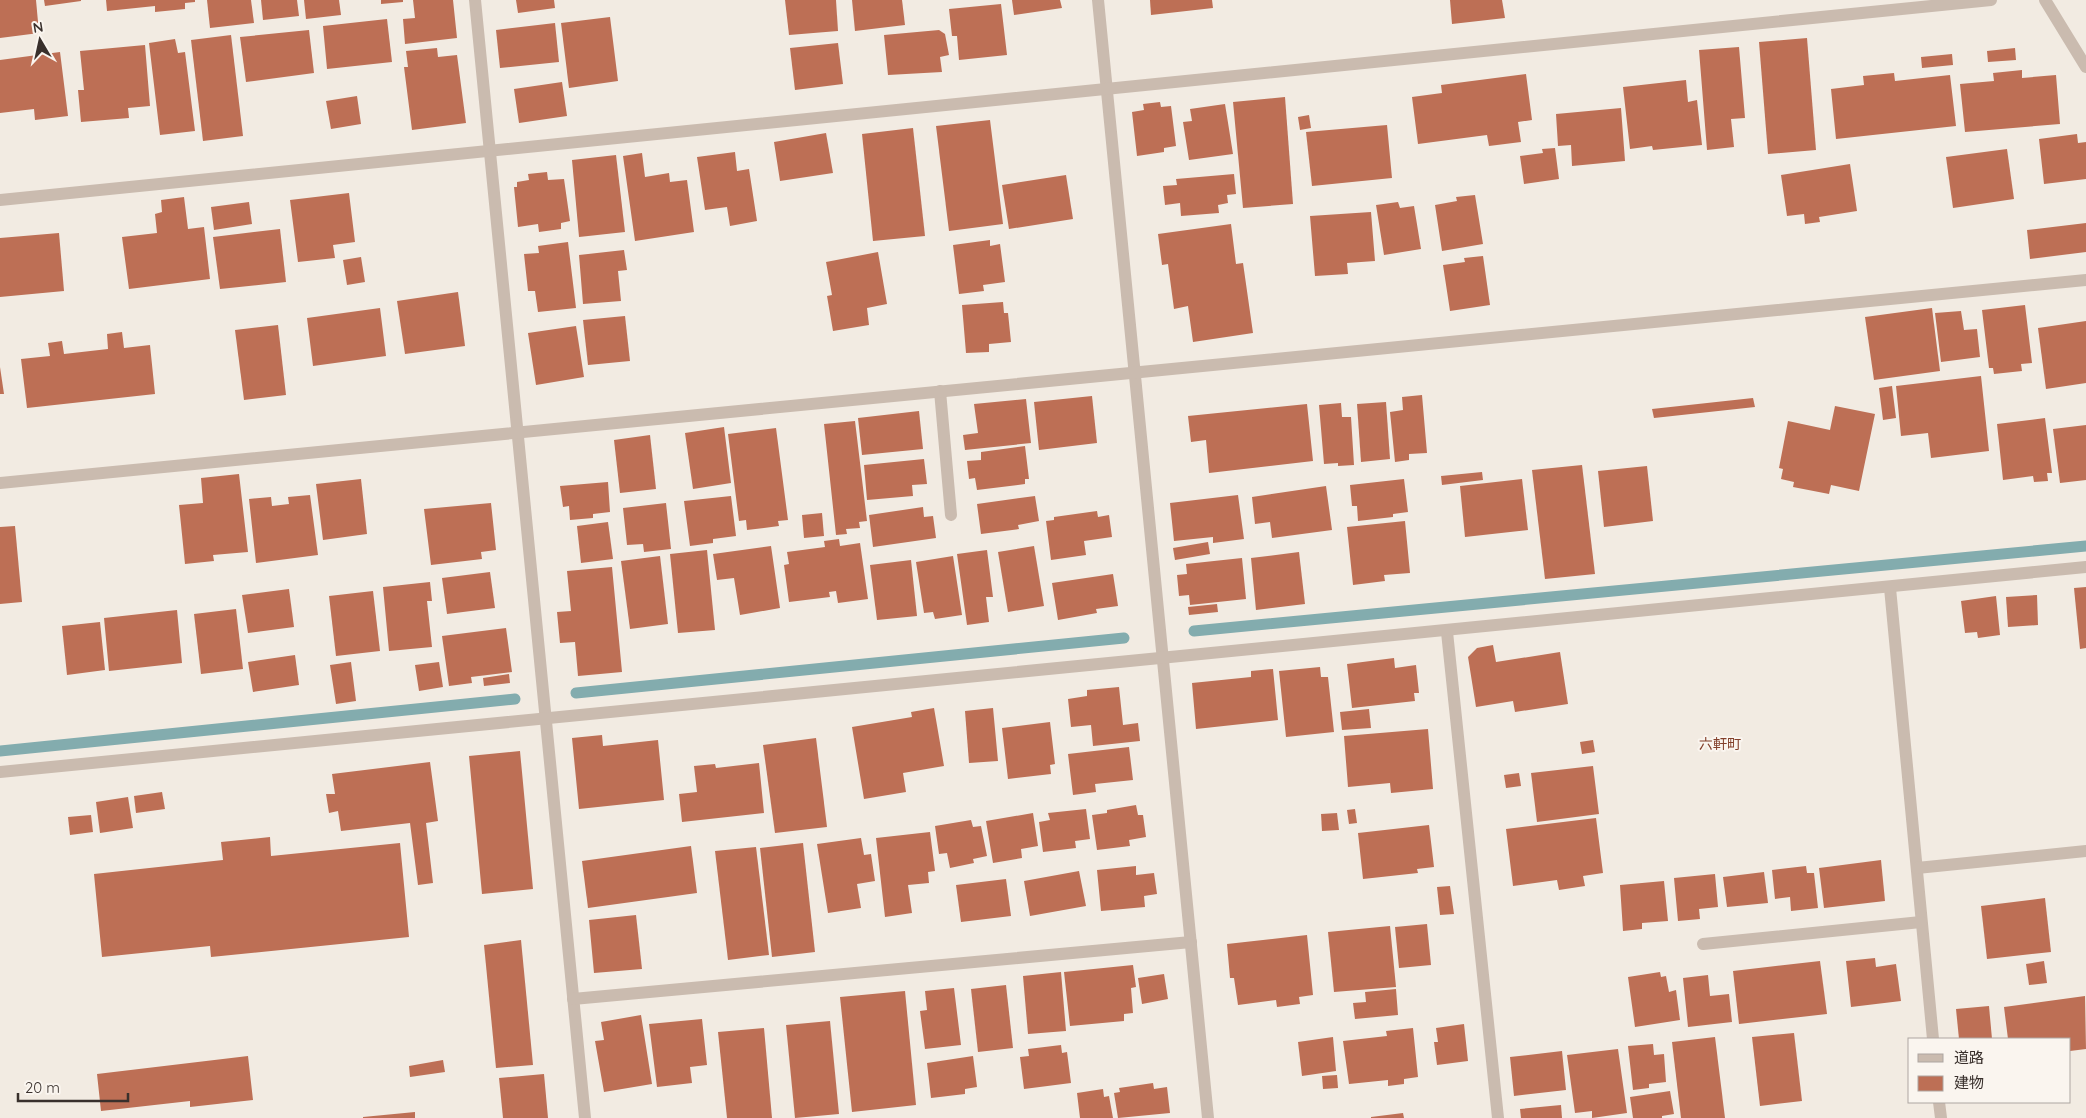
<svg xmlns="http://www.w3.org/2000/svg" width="2086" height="1118" font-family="Quicksand,'Noto Sans JP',sans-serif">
<rect width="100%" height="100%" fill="#f2ebe2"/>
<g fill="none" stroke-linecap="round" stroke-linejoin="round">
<!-- stream -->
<g stroke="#83acae" stroke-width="11">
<polyline points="1194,631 2086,546"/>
<polyline points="576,693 1124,638"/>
<polyline points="0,751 515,699"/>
</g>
</g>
<!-- building -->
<g fill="#bd6f55">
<polygon points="0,0 36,0 39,33 0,38"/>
<polygon points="44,0 81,0 81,1 45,6"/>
<polygon points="106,0 195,0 195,2 185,3 185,9 155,12 155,6 107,11"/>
<polygon points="207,0 251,0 254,23 210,28"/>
<polygon points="261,0 297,0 299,16 263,20"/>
<polygon points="304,0 339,0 341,15 306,19"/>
<polygon points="381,0 403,0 403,2 381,4"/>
<polygon points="413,0 453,0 457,38 405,44 403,19 415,18"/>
<polygon points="516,0 554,0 555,8 518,13"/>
<polygon points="785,0 836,0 838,31 789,35"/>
<polygon points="852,0 902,0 905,25 855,31"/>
<polygon points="1012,0 1060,0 1062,8 1014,15"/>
<polygon points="1150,0 1212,0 1213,8 1151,15"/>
<polygon points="1450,0 1502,0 1505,18 1452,24"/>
<polygon points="1001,4 1007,55 959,60 957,36 952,36 949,9"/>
<polygon points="610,17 618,81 569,88 561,23"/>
<polygon points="387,19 392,62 327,69 323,26"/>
<polygon points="555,23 559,62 500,68 496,30"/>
<polygon points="309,30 314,73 246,82 240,37"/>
<polygon points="939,30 945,34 949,55 940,57 942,72 888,75 884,35"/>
<polygon points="231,35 243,136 203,141 191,40"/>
<polygon points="1807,38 1816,150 1768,154 1759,42"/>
<polygon points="175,39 178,53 185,52 195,131 160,135 149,43"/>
<polygon points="838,43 843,84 795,90 790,48"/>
<polygon points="145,45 150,106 128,108 129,118 81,122 78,90 84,90 80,51"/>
<polygon points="1739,47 1745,118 1731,119 1734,147 1707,150 1699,50"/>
<polygon points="437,48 438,57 457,55 466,123 412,130 404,67 408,67 406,51"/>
<polygon points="2015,48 2016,60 1988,62 1987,51"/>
<polygon points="60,52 68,116 35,120 34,109 0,113 0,60"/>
<polygon points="1952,54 1953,65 1922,68 1921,57"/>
<polygon points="2022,70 2022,78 2056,75 2060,124 1965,132 1960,84 1994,81 1993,73"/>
<polygon points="1894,73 1895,81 1950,75 1956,126 1836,139 1831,89 1864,85 1863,76"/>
<polygon points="1526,74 1532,120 1518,122 1521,142 1489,146 1487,135 1418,144 1412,97 1442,93 1441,85"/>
<polygon points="1686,80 1688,102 1697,100 1702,145 1653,150 1652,146 1630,149 1623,87"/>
<polygon points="562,82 567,116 519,123 514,89"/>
<polygon points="357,96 361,124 331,129 326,101"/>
<polygon points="1285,97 1293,204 1243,208 1233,102"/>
<polygon points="1160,102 1161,107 1171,106 1176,146 1164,148 1164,152 1137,156 1132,112 1144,110 1143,104"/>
<polygon points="1225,104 1233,154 1189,160 1183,122 1192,121 1190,109"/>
<polygon points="1621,108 1625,161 1572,166 1571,145 1558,146 1556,114"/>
<polygon points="1309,115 1311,128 1300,130 1298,117"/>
<polygon points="990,120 1003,224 949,231 936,126"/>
<polygon points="1387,125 1392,178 1312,186 1306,132"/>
<polygon points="913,128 925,236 873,241 862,134"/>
<polygon points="826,133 833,173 780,181 774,142"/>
<polygon points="2077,134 2078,143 2086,142 2086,179 2044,184 2039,139"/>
<polygon points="1555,148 1559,179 1524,184 1520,156 1543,153 1542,149"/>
<polygon points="2007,149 2014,199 1953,208 1946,157"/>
<polygon points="735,152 737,171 749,169 757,221 730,226 727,207 705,210 697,157"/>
<polygon points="642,153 645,177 669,173 670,182 687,180 694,232 635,241 623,156"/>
<polygon points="616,155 625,232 579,237 572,160"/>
<polygon points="1850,164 1857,211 1819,217 1820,222 1805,224 1804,214 1787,216 1781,175"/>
<polygon points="547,172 548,180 564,179 570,221 561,223 561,229 539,232 538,224 518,227 514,187 517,187 517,182 529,180 528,174"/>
<polygon points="1234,174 1236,194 1227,195 1228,203 1218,205 1219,213 1181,216 1180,203 1165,205 1163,186 1177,185 1176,179"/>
<polygon points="1066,175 1073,219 1009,229 1002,185"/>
<polygon points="349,193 355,242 333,245 335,258 298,262 290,200"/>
<polygon points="1475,195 1483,244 1442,251 1435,205 1457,201 1456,197"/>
<polygon points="184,197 188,229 204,227 210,279 129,289 122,237 157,233 155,214 162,212 161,200"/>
<polygon points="249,202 252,224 214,230 211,207"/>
<polygon points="1398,202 1400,208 1414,206 1421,249 1384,255 1376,205"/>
<polygon points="1371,212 1375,261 1347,263 1348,274 1315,276 1310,216"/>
<polygon points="2086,223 2086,252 2030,259 2027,230"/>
<polygon points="1231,224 1236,264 1243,263 1253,333 1193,342 1188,306 1174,309 1168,264 1162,265 1158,234"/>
<polygon points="280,229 286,282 220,289 213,237"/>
<polygon points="59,233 64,291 0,297 0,238"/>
<polygon points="990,240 990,246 1000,244 1005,282 983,285 984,291 959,294 953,245"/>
<polygon points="568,242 576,308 538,312 535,291 528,291 524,254 539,253 538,246"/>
<polygon points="624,250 627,270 618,271 621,301 583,304 579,255"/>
<polygon points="878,252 887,304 867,308 869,325 833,331 827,296 832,295 826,262"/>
<polygon points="1483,256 1490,305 1450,311 1443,265 1465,262 1464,258"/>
<polygon points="361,257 365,282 347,285 343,260"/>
<polygon points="458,292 465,346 405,354 397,301"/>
<polygon points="1003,302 1004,313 1008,313 1011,342 989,344 989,352 966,353 962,305"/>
<polygon points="2025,305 2032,363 2021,364 2022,371 1994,374 1993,368 1989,368 1982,310"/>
<polygon points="380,308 386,356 313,366 307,318"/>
<polygon points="1932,308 1940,371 1874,380 1865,317"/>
<polygon points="1961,311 1964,330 1977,329 1980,357 1941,362 1935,313"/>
<polygon points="625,316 630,361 588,365 583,320"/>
<polygon points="2086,321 2086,383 2046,389 2038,328"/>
<polygon points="278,325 286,395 244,400 235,330"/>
<polygon points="576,326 584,377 536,385 528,333"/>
<polygon points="122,332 124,348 150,345 155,394 27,408 21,359 50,356 48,343 62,341 64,354 108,349 107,334"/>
<polygon points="0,367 4,394 0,394"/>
<polygon points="1981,376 1989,451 1931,458 1928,433 1901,436 1896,386"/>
<polygon points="1892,386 1896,418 1883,420 1879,388"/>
<polygon points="1422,395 1427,453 1409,454 1409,460 1395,462 1390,412 1403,410 1402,397"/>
<polygon points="1092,396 1097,443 1039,450 1034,402"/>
<polygon points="1753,398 1755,407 1654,418 1652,409"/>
<polygon points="1026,399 1031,443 965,450 963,435 978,433 974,404"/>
<polygon points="1386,402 1390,459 1361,462 1357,404"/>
<polygon points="1341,403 1342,417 1351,417 1354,465 1338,466 1338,463 1324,464 1319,405"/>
<polygon points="1307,404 1313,461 1209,473 1206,440 1191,442 1188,416"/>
<polygon points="1835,406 1875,414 1859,491 1831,485 1829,494 1793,487 1794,482 1781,479 1783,469 1779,468 1788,421 1830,430"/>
<polygon points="919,411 923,449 862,455 858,418"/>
<polygon points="2045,418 2052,473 2047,473 2048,481 2034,482 2033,476 2003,480 1997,424"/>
<polygon points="855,421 867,521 859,522 860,528 846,529 847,534 836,535 824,424"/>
<polygon points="2086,425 2086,480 2060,483 2053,429"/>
<polygon points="724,427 731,483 693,489 685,433"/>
<polygon points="776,428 788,520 778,521 779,526 747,530 746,520 739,521 728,434"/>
<polygon points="650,435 656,489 620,493 614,440"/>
<polygon points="1025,446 1029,479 1025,479 1025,484 977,490 975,478 969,479 967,461 981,460 981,452"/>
<polygon points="924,459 927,484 912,485 913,496 867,500 864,465"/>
<polygon points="1582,465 1595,574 1545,579 1532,470"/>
<polygon points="1647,466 1653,521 1604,527 1598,471"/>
<polygon points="1482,472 1483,480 1442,485 1441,476"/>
<polygon points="239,474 248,552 213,555 214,561 185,564 179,505 203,503 201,478"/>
<polygon points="361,479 367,534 323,540 316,484"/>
<polygon points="1404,479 1408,512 1393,514 1393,517 1358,521 1357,506 1352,506 1350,485"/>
<polygon points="1522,479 1528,530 1465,537 1460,486"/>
<polygon points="608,482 610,512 593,514 593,518 570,520 569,506 563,507 560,486"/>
<polygon points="1326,486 1332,530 1272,538 1270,522 1255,524 1252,497"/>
<polygon points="310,495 318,555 256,563 249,499 271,497 272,506 289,504 288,497"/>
<polygon points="1238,495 1244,539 1213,543 1213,537 1174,541 1170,503"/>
<polygon points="731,496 736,536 713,539 713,543 690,546 684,501"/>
<polygon points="1035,496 1039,521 1018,525 1019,529 981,534 977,504"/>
<polygon points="491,503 496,550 481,552 482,559 431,565 424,509"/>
<polygon points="666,503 671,549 644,552 643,544 627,545 623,508"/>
<polygon points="923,507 924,517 933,516 936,538 873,547 869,515"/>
<polygon points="1097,511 1098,517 1109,515 1112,537 1084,541 1086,555 1051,560 1046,521 1054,520 1054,517"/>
<polygon points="822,513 824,536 804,538 802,515"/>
<polygon points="1405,521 1410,573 1384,575 1385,581 1353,585 1347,527"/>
<polygon points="608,522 613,559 581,563 577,526"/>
<polygon points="15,526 22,602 0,604 0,527"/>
<polygon points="839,539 840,546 860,543 868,599 838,603 836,591 829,592 830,597 789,602 784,565 789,564 787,552 825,547 824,541"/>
<polygon points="1208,542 1210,554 1175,560 1173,548"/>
<polygon points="771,546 780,608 740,615 734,578 717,580 713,554"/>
<polygon points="1034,546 1044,606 1008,612 998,552"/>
<polygon points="707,550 715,630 678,633 670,554"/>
<polygon points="987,550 993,597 986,597 989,622 967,625 957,554"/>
<polygon points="1299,552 1305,604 1256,610 1251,558"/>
<polygon points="660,556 668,624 630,629 621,561"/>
<polygon points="953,556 962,615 935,619 933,612 924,613 916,562"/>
<polygon points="1242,558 1246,599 1190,605 1189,595 1179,596 1177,575 1187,574 1186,564"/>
<polygon points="911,560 917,616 877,620 870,565"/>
<polygon points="612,567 622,672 578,676 575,642 560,643 557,612 571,611 567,571"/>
<polygon points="490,572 495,608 447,614 442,578"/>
<polygon points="1113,574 1118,606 1096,609 1097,613 1058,620 1052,583"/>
<polygon points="430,582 432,601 427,601 432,647 389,651 383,587"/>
<polygon points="2086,587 2086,648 2080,649 2074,588"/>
<polygon points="289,589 294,627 248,633 242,595"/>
<polygon points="373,591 380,651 336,656 329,596"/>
<polygon points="2037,595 2038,625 2008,627 2006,597"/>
<polygon points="1996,596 2000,635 1978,638 1977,632 1965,633 1961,601"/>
<polygon points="1217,604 1218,612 1189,615 1188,607"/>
<polygon points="236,609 243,669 201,674 194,614"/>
<polygon points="177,610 182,663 109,671 104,618"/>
<polygon points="100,622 105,670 67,675 62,626"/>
<polygon points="506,628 512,672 471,677 472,683 449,686 442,636"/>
<polygon points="1493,645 1496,662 1560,652 1568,704 1515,712 1513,701 1476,707 1468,657 1477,648"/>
<polygon points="295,655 299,685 253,692 248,662"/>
<polygon points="1394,658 1395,668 1416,665 1419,693 1414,693 1415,701 1352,708 1347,664"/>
<polygon points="351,662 356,701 336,704 330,665"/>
<polygon points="439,662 443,687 419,691 415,665"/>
<polygon points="1320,667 1321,677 1328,677 1334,732 1286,737 1279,671"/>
<polygon points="1273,669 1278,720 1196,729 1192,683 1251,677 1251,671"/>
<polygon points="509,674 510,683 484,686 483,678"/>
<polygon points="1119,687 1123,725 1138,723 1140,741 1093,746 1091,725 1071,727 1068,699 1087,696 1087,690"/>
<polygon points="934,708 944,766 903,773 906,792 864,799 852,727 912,717 911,712"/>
<polygon points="993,708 998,761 969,763 965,711"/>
<polygon points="1369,709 1371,728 1342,730 1340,712"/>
<polygon points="1050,722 1055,764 1050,765 1051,774 1008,779 1002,728"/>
<polygon points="1428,729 1433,789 1391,793 1390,783 1348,787 1344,736"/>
<polygon points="602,735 603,746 658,740 664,800 579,809 572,738"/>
<polygon points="816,738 827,827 775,833 763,745"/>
<polygon points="1593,740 1595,752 1582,754 1580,742"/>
<polygon points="1129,747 1133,780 1095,784 1096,792 1073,795 1068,754"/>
<polygon points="520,751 533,889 482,894 469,756"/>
<polygon points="430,762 438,821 426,823 433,883 418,885 410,823 341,831 338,811 329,813 326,794 335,794 332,774"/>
<polygon points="759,763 764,813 682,822 679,794 697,792 694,766 715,764 716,768"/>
<polygon points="1593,766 1599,814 1537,822 1531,773"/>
<polygon points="1519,773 1521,786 1506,788 1504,775"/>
<polygon points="162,792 165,809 136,813 134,796"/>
<polygon points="128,797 133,828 100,833 96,802"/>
<polygon points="1136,805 1138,815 1143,815 1146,837 1129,840 1130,846 1097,850 1092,815 1107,813 1107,810"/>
<polygon points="1086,809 1090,839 1075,841 1076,848 1043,852 1039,822 1050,820 1048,813"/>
<polygon points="1355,809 1357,823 1349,824 1347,810"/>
<polygon points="1033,813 1038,846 1021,849 1022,858 993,863 986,821"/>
<polygon points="1337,813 1339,830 1322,831 1321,814"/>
<polygon points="91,815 93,832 70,835 68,817"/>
<polygon points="1596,818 1603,873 1583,876 1585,886 1559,890 1557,880 1513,886 1506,829"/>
<polygon points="971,820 973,827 981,826 987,856 973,859 974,863 950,868 947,853 939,854 935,826"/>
<polygon points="1429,825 1434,867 1417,869 1418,873 1363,879 1358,833"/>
<polygon points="930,832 935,871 928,872 929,883 908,885 912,913 885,917 876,838"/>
<polygon points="270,837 271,856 400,843 409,937 211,957 210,946 102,957 94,874 223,860 221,842"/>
<polygon points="861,838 864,855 871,854 875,881 857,884 861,908 828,913 817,844"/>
<polygon points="803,843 815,952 772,957 760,848"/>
<polygon points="691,846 697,893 588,908 582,861"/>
<polygon points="756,847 769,955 728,960 715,851"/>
<polygon points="1881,860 1885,901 1824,908 1819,868"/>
<polygon points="1136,866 1136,875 1154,873 1157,894 1144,896 1145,907 1101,911 1097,870"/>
<polygon points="1806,866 1807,873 1814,873 1818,908 1791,911 1790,897 1775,899 1772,870"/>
<polygon points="1079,871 1086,906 1030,916 1024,881"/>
<polygon points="1764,872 1768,903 1727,907 1723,877"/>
<polygon points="1715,874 1718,907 1699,909 1700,919 1678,921 1674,878"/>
<polygon points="1006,879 1011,916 961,922 956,885"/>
<polygon points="1664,881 1668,921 1642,923 1642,929 1623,931 1620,885"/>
<polygon points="1450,886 1454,914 1440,915 1437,887"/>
<polygon points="2045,898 2051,952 1987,959 1981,906"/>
<polygon points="636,915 642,969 594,973 589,920"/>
<polygon points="1427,924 1431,965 1399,968 1395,927"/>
<polygon points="1390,926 1396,987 1334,992 1328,932"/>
<polygon points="1307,935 1313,995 1299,997 1300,1004 1277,1007 1276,1000 1238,1005 1234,978 1230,978 1227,944"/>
<polygon points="521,940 533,1065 496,1068 484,945"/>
<polygon points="1875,958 1876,967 1896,964 1901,1001 1851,1007 1846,961"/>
<polygon points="1820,961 1827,1014 1739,1024 1733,971"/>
<polygon points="2044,961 2047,983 2029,985 2026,964"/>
<polygon points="1133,965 1136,987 1131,988 1133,1013 1124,1014 1124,1021 1070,1026 1064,972"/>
<polygon points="1061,972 1066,1031 1028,1034 1023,976"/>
<polygon points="1660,972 1661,977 1666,976 1669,992 1676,990 1680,1020 1635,1027 1628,977"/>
<polygon points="1164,974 1168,999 1142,1004 1138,978"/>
<polygon points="1708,975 1710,996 1729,994 1732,1022 1688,1027 1683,978"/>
<polygon points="1006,985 1013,1048 978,1052 971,989"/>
<polygon points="954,988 961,1045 925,1049 920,1011 927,1010 925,991"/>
<polygon points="1396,989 1398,1015 1355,1019 1353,1003 1366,1002 1365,992"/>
<polygon points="905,991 916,1105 852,1112 840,997"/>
<polygon points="2085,996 2086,1049 2070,1051 2070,1039 2008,1039 2004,1007"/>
<polygon points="1989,1006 1992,1039 1959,1039 1956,1009"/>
<polygon points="641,1015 652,1084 604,1092 595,1041 604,1040 601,1022"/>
<polygon points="702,1019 707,1065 690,1067 692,1083 657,1087 649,1024"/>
<polygon points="830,1021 839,1114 795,1118 786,1025"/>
<polygon points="1464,1024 1468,1061 1437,1065 1434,1042 1438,1042 1436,1028"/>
<polygon points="764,1028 772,1118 727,1118 718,1032"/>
<polygon points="1413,1028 1418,1077 1404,1079 1404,1084 1388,1086 1388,1080 1349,1084 1343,1041 1387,1036 1386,1031"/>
<polygon points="1794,1033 1802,1101 1760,1106 1752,1037"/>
<polygon points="1333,1037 1336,1071 1302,1076 1298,1042"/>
<polygon points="1715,1037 1725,1118 1681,1118 1672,1042"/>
<polygon points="1653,1044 1654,1055 1664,1054 1666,1082 1649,1084 1649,1088 1633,1090 1628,1046"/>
<polygon points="1061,1045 1062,1053 1067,1052 1071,1083 1024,1089 1020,1057 1029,1056 1028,1049"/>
<polygon points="1618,1049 1627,1113 1592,1118 1592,1111 1575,1113 1567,1055"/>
<polygon points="1562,1051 1566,1090 1514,1096 1510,1057"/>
<polygon points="248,1056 253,1100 190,1107 190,1101 101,1111 97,1074"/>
<polygon points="973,1056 977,1087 965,1089 965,1094 931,1098 927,1063"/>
<polygon points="443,1060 445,1072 410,1077 409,1066"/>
<polygon points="544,1074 548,1118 503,1118 499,1078"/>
<polygon points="1337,1075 1338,1088 1323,1089 1322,1076"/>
<polygon points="1153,1083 1154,1089 1167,1087 1170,1113 1118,1118 1114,1093 1120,1092 1119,1088"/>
<polygon points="1103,1089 1104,1097 1109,1096 1113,1118 1080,1118 1077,1093"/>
<polygon points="1670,1091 1674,1114 1662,1116 1662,1118 1633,1118 1630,1097"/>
<polygon points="1561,1105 1562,1118 1521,1118 1520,1109"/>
<polygon points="415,1112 415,1118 363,1118 363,1117"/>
<polygon points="1403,1113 1404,1118 1371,1118 1371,1117"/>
</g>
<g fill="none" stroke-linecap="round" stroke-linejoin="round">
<!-- minor -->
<g stroke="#cabbaf" stroke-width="12">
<polyline points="475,0 585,1118"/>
<polyline points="1098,0 1208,1118"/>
<polyline points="2045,0 2086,67"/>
<polyline points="0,200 1991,0"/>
<polyline points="940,391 951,515"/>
<polyline points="0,483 2086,280"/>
<polyline points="1890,588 1933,1039"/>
<polyline points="1447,632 1498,1118"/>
<polyline points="0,772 2086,567"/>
<polyline points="1917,868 2086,851"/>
<polyline points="1703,944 1921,922"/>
<polyline points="573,999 1191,942"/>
<polyline points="1939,1102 1941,1118"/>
</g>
</g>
<g text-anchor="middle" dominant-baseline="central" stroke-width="4" stroke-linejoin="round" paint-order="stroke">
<!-- neighbourhood labels -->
<g font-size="14" fill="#83402b" stroke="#faf5ef">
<text x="1720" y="744">六軒町</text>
</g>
</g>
<!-- legend -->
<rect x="1908" y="1038" width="162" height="65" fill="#faf5ef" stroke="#ada6a1"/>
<rect x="1918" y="1054" width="25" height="8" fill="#cabbaf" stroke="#ada6a1"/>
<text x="1954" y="1063" font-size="15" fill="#39302c">道路</text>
<rect x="1918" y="1076" width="25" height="15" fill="#bd6f55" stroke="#ada6a1"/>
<text x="1954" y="1088" font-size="15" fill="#39302c">建物</text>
<!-- north arrow -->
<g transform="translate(40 40) rotate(351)" stroke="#faf5ef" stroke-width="4" paint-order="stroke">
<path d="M0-4L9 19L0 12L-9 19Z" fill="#39302c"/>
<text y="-8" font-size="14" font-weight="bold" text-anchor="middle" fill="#39302c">N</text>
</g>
<!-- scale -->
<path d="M18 1093v8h110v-8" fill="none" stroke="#39302c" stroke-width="2.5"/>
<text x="25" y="1093" font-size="15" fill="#39302c" stroke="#faf5ef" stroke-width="4" paint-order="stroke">20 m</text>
</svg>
